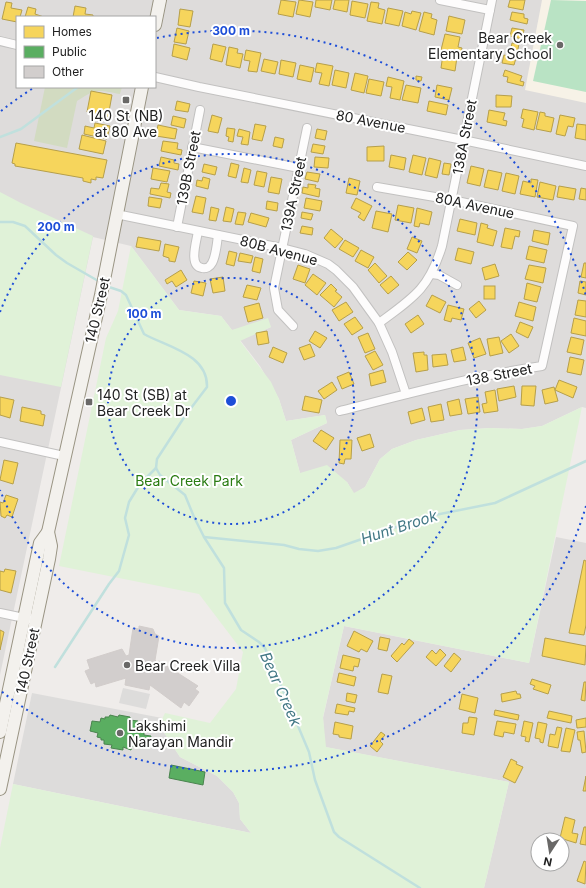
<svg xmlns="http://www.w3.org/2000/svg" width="586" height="888" font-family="Inter,sans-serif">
<rect width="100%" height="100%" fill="#efecea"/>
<!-- residential -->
<g fill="#dedcdb" fill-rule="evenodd">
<path d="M0,0h586v408l-4,-1 -40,19 -20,3 -32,-1 -30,2 -44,10 -24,9 -12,10 -15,28 -11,7 -7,-12 -47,-9 -9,-33 36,-17 -2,-8 -39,6 -7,-22 -19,-33 -20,-26 31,-13 -39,3 -11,-14 -42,-6 -48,-64 -38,-9 -93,438zM17,17h138v70h-138z"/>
<path d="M556,537l30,6v345h-102l25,-106 -184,-35 -2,-29 21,-92 185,37zM538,840h24v24h-24z"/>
</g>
<!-- education -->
<polygon fill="#f7f2e7" points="542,0 586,0 586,103 525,90"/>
<!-- religious -->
<g fill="#dddcdb">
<polygon points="123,688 150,694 146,709 119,703"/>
<polygon points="32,693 162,718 159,725 180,757 217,776 233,792 239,803 240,819 251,833 13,784"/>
</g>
<!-- forest -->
<path fill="#d2dbc1" d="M45,87h77l-2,7c-23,-4 -23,-6 -43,7l-10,47 -33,-7z"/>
<!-- park -->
<g fill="#e0f2d8">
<polygon points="0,192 21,203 93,236 61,387 0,375"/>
<polygon points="131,246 179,310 221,316 232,330 268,318 271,327 240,341 271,382 279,399 286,421 325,415 327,423 291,440 300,473 327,465 347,482 354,493 365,487 380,459 392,449 416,440 460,430 490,428 522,429 542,426 582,407 529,663 344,626 323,717 326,747 509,782 484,888 0,888 0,848 13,784 251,833 240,819 239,803 233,792 217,776 180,757 159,725 165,713 210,723 236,689 243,652 199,594 59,566 106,338 118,311"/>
</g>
<!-- pitch -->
<polygon fill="#b9e3c4" points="551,0 586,1 586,92 533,81"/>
<!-- homes -->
<g fill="#f6d55c" stroke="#b69f4a">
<polygon points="281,0 296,2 293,17 278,14"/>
<polygon points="299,0 313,2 310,17 296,14"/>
<polygon points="316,0 332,0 330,10 315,7"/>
<polygon points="335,0 349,0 347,12 333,9"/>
<polygon points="510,0 525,0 523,10 508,7"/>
<polygon points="352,1 368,4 365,18 350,15"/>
<polygon points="6,2 12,3 11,8 22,10 20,17 17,17 17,22 2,19"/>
<polygon points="371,2 379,3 378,8 385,10 382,24 367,21"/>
<polygon points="75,6 86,8 85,14 93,15 93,17 73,17"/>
<polygon points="28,7 36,9 35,14 44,17 25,17"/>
<polygon points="388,8 403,11 399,26 385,23"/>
<polygon points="180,9 193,11 190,27 178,25"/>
<polygon points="412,11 421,13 416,30 402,26 405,12 411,14"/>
<polygon points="424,12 432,14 431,18 437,20 434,35 419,31"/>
<polygon points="512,12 524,14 524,18 528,19 527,24 510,20"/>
<polygon points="449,16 465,20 462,34 446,31"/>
<polygon points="177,28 189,31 186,44 174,42"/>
<polygon points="512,28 524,30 522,39 510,36"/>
<polygon points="445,34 460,37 458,47 462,48 461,54 441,50"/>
<polygon points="512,43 519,44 517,54 510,52"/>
<polygon points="174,44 190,48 187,60 172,56"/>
<polygon points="213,44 226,47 222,62 210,59"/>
<polygon points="229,47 238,49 237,53 243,54 240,68 226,65"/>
<polygon points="246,50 261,53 257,72 248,71 250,61 244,60"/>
<polygon points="443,54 457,57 455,71 441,68"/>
<polygon points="504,55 516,58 514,65 502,63"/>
<polygon points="264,59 278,62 275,74 261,71"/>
<polygon points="281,60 296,63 293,77 279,74"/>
<polygon points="317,63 333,66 329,86 319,84 322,73 315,72"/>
<polygon points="300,65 314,68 311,82 297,79"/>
<polygon points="335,70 349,73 346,88 332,85"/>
<polygon points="505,70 522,76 520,81 524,82 523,86 507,82 508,77 503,76"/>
<polygon points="355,73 368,76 364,93 351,90"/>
<polygon points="416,76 422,77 421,81 416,80"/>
<polygon points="388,77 404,81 400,100 390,98 392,87 386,86"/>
<polygon points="369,79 384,82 381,96 366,93"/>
<polygon points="406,85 421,88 418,103 402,100"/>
<polygon points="437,85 452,88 449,100 435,97"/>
<polygon points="91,91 112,95 108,117 87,112"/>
<polygon points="496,95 512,96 511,107 496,107"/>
<polygon points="177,101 190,104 188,112 175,110"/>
<polygon points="429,101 448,105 446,115 427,111"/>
<polygon points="523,109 538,112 534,130 522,127 524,119 521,118"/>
<polygon points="489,110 505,113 503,120 507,121 506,126 487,122"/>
<polygon points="540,112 545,113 545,116 554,118 551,132 536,129"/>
<polygon points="212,115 222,118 218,133 208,131"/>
<polygon points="560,115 575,118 573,127 568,126 565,136 556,134"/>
<polygon points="173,116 186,119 184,128 171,125"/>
<polygon points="95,123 110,126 107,139 84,134 85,126 94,128"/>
<polygon points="255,124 266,126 262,141 252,139"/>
<polygon points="577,124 586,125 586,140 575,138"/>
<polygon points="158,125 177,129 175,139 156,136"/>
<polygon points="227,128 235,129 233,142 228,141 229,137 226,136"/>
<polygon points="239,129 250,132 248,145 241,144 243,137 237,136"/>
<polygon points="317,129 327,131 325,140 315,138"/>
<polygon points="82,135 106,141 103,154 79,149"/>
<polygon points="275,137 284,139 282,148 273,146"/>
<polygon points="163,141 178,143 177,149 182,150 181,155 161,151"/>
<polygon points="16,143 107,160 103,178 96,177 96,180 91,179 91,183 83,181 83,178 15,166 15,164 12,163"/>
<polygon points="313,144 325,146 323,154 311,152"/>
<polygon points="384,146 384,161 367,161 367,147"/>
<polygon points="391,155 406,158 404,170 389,167"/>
<polygon points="413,155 426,158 422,175 409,172"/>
<polygon points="161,157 174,160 174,163 179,164 178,170 159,166"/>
<polygon points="315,157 329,158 328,168 314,167"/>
<polygon points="429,158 441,161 437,178 425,175"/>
<polygon points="231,163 239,165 236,178 228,176"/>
<polygon points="444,163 451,164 449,175 442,174"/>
<polygon points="204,164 217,167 215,175 202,172"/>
<polygon points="471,166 484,169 480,186 467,183"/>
<polygon points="153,168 170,171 167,182 151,179"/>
<polygon points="244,168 251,170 248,183 241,182"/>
<polygon points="488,170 502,173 498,190 484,187"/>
<polygon points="257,171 267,173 264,187 254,185"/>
<polygon points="307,172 320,174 318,182 305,179"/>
<polygon points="506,173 519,176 515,194 502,191"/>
<polygon points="203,177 210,179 208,189 196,186 197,180 202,181"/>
<polygon points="271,177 282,179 279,194 268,192"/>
<polygon points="349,178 360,181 357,195 346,193"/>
<polygon points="531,179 538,180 535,197 520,194 523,181 531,183"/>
<polygon points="540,182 556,186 553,200 537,197"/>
<polygon points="161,183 169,184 167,192 171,193 170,198 150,194 151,188 159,189"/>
<polygon points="308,184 316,185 315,188 320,189 319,197 302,193 303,187 308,188"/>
<polygon points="559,186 576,189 574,200 557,197"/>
<polygon points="581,188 586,189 586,200 579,199"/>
<polygon points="196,196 206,198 203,214 192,212"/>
<polygon points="149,197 162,199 160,208 148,206"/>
<polygon points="306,198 322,201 320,211 304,208"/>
<polygon points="356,198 372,206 364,221 358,217 361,213 351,208"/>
<polygon points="267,201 278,203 277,211 266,209"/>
<polygon points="398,205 414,208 411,223 395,220"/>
<polygon points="211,207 219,209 216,221 209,220"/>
<polygon points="226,207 234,209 231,222 223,221"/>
<polygon points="417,208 432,212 429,225 420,223 419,227 414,226"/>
<polygon points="376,211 392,214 388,232 372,228"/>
<polygon points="238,212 246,213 243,225 235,224"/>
<polygon points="302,212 313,214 311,220 301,218"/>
<polygon points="251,213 269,218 266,227 248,222"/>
<polygon points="460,219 477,223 475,235 457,231"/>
<polygon points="481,223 488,225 487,228 497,231 493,246 477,242"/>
<polygon points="302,226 313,228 312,235 300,233"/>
<polygon points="505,228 520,231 519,237 515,236 512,249 501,247"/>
<polygon points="331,229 343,239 335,248 324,238"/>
<polygon points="534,230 550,233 548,245 532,241"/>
<polygon points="138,237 161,241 159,251 136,247"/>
<polygon points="412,237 422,241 417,253 407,249"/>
<polygon points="345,240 359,248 353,257 339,249"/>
<polygon points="165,244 179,247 175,262 169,261 169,258 163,256"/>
<polygon points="529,246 547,250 544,263 526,259"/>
<polygon points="458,248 474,252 471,264 455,260"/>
<polygon points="361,250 374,257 368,268 355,261"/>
<polygon points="229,251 237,253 234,266 226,264"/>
<polygon points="408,252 417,260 407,270 398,262"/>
<polygon points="240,253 253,256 251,263 238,261"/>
<polygon points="255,257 263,259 260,273 252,271"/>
<polygon points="375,263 387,276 379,283 368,270"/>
<polygon points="584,263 586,263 586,278 581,277"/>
<polygon points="495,264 499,276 485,280 482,268"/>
<polygon points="298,265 310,269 305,283 293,279"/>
<polygon points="529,265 546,268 543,283 525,279"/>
<polygon points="181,270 187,280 176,287 172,281 167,284 165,280"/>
<polygon points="313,274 326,283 317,295 305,285"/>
<polygon points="391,276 399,285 388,294 380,285"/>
<polygon points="223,277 225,291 213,293 210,279"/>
<polygon points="194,281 206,283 203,296 191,293"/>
<polygon points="580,281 586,282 586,295 578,293"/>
<polygon points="527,283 541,287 537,302 524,299"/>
<polygon points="331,284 337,290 335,291 342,297 334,307 320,295"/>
<polygon points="247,285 261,288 257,300 243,297"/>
<rect x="484" y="286" width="11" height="13"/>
<polygon points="432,295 446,302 440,313 426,306"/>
<polygon points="578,300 586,301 586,317 575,315"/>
<polygon points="479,301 486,310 476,318 469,309"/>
<polygon points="346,302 353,312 339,321 332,310"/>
<polygon points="519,302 536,307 533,321 515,316"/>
<polygon points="259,303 263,318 248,322 244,307"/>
<polygon points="448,305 464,309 461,320 452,318 451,322 444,320"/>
<polygon points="418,315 424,324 411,333 405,324"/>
<polygon points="355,317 363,328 352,335 344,324"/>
<polygon points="574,318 586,321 586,336 571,333"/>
<polygon points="520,322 533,327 528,338 516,332"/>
<polygon points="267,331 269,343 258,345 256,333"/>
<polygon points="315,331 327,338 320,348 309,341"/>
<polygon points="368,333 375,349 365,353 358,337"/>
<polygon points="511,334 519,346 509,353 501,341"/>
<polygon points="499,337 503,353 490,356 487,339"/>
<polygon points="571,337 584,340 581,355 567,352"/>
<polygon points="480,338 486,354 474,358 468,343"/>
<polygon points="310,344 315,356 304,360 299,348"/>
<polygon points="273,347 287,353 283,363 269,357"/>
<polygon points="463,347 466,360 454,362 451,350"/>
<polygon points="375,351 383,365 373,370 365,356"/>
<polygon points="424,352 424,355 427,355 428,370 416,372 413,353"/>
<polygon points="446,354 448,365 433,367 432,355"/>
<polygon points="570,357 584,360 581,375 567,372"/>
<polygon points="383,370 386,382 371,386 369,374"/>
<polygon points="349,372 354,384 342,389 337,377"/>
<polygon points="559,380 577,387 573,398 555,390"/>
<polygon points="332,382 337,390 324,399 318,391"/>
<polygon points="514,386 516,397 499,401 497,389"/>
<polygon points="522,386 536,386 534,406 521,405"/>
<polygon points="554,387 558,401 545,404 542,390"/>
<polygon points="495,390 498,411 484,413 482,404 487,403 485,392"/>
<polygon points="305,396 322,400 319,413 302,410"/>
<polygon points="0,397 14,400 10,418 0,415"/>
<polygon points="478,397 480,412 468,414 465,399"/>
<polygon points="459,399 462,414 450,416 447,402"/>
<polygon points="441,404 444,420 431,422 428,407"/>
<polygon points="22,407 41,411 41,414 45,415 43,426 20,421"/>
<polygon points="422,408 425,420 411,424 408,412"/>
<polygon points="321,430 334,438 326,450 313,441"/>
<polygon points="370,434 374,447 362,451 357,438"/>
<polygon points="340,440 352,440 351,459 345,459 344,464 339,463"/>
<polygon points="4,460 18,463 13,484 0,480"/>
<polygon points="6,495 18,499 12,517 7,515 5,518 1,516 0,502 3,503"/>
<polygon points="584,560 586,561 586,625 584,635 569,633"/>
<polygon points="5,569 16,571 11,593 0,590 0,571 4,572"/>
<polygon points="0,630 4,632 0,650"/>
<polygon points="354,631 373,641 367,652 361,649 359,652 347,646"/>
<polygon points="380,637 390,639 387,651 378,649"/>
<polygon points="545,638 586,646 585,665 542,656"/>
<polygon points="409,639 414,643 397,662 391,656 402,643 404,645"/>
<polygon points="440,649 446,655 436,666 426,657 432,650 436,654"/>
<polygon points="454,653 461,659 451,672 444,666"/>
<polygon points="343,655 360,659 358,667 354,666 353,671 340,668"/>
<polygon points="339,673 356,677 354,686 337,682"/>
<polygon points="382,674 392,676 388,694 378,692"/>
<polygon points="532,679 551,685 548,694 533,689 535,686 530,684"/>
<polygon points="584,682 586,682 585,701 581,700"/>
<polygon points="516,691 517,694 520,694 521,698 502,702 501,694"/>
<polygon points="347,693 357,695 355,703 346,701"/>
<polygon points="462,694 478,698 475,713 459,709"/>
<polygon points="337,704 355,708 354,712 349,711 348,715 335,713"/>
<polygon points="495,710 519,715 518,720 494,715"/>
<polygon points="549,711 572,716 571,723 547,718"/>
<polygon points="469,717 477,718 474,735 462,733 463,723 468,723"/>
<polygon points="586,718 586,727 577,728 576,720"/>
<polygon points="497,721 516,724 514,734 504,732 503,737 494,735"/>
<polygon points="524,721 533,723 529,742 525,741 526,737 521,736"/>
<polygon points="335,722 353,726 351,739 339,737 339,735 333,734"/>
<polygon points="538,722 547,724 543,743 540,742 540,739 535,738"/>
<polygon points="557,727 562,728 558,748 548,746 550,734 555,735"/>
<polygon points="566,728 575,730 570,752 561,751"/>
<polygon points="584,731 586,752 582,753 580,740 578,740 577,732"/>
<polygon points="381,732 385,735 380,741 383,744 377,752 370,746"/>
<polygon points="511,759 517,762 516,764 523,767 515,783 503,777"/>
<polygon points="586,776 586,791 583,791"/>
<polygon points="565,817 575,820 572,833 578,834 576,843 560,838"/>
<polygon points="584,827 586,827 586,845 580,844"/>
<polygon points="584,861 586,862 585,884 577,881"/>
</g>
<!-- public -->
<g fill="#5aae61" stroke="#49844e">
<polygon points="110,715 118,717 119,715 130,717 130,720 138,721 137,724 144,725 142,731 144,732 144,735 151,736 150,740 143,739 140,747 132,746 131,750 123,747 123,750 111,748 112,745 104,744 104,740 101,740 101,738 97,737 98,733 90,731 92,721 100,722 101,718 105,719 105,717 109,717"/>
<polygon points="171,765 205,772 203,785 169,778"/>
</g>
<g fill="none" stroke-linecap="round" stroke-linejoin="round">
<!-- stream -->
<g stroke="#c0e0dd" stroke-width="2.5">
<polyline points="0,137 21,129 78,87"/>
<polyline points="0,222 13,222 25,226 56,255 67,263 100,282"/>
<path d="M106,286l15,5 5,4 18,39c23,13 64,20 63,53l-22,29 -28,43 -1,9 4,7 25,20 9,22 10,20 20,31 1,35 16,27 18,12 6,6 44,104 6,28 19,52 5,5 81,51"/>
<polyline points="204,537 284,545 299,549 318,551 336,548 425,517 495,503 586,461"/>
<polyline points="55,667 109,584 119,571 129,535 125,518 129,502 140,484 156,468"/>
</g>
</g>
<!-- building -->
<polygon fill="#d2cecd" stroke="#d2cdcb" points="139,626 153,629 155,634 159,636 155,660 157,662 159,661 198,686 195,689 199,692 189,706 184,702 181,708 150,685 149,690 125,685 126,678 96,687 95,682 91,684 85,671 90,669 87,660 122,649 126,656 129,655 133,628 139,629"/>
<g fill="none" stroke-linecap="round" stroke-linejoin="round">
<!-- minor casing -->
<g stroke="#c2c1c0" stroke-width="10">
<g id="minor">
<polyline points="440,0 490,10"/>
<polyline points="0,41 17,45"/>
<polyline points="155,77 199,87 463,140 586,166"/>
<polyline points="192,147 299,168"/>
<polyline points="116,214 282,248 305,254 328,264 336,270 353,287 379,323 392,352 406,394"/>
<polyline points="177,227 200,110"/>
<path d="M198,231c-1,9 -10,35 4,37 4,1 8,-1 10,-5 4,-7 5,-20 6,-28"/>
<polyline points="432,274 439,275 457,285"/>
<path d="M379,323c34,-25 50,-34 63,-77l50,-246"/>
<polyline points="293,326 278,310 274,288 307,128"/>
<path d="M340,411c66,-17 134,-35 202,-45l31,-140 -121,-26 -75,-13"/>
<polyline points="0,442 64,456"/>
<polyline points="0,613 29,619"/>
</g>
</g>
<!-- secondary casing -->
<g stroke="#999483" stroke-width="14">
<g id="secondary">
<polyline points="155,25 160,0"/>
<polyline points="0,732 40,543 48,532 101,295 142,87"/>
<polyline points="0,789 49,559 51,546 48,532"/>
</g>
</g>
<!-- minor -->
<use href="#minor" stroke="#fdfcfc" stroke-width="8"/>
<!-- secondary -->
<use href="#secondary" stroke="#f3f1ed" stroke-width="12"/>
</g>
<!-- distance rings -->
<g fill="none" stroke="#1d4ed8" stroke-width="2" stroke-dasharray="2 4">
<circle cx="231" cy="401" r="123"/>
<path d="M0 312A247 247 0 1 1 0 490"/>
<path d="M586 506A370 370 0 0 1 1 691M1 111A370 370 0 0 1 35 87M157 38A370 370 0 0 1 586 296"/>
</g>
<!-- markers -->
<g fill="#696867" stroke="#fff" stroke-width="1.5">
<circle cx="560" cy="45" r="4"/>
<rect x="122" y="96" width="8" height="8" rx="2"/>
<rect x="85" y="398" width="8" height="8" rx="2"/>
<circle cx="127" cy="665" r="4"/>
<circle cx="120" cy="733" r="4"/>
</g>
<g text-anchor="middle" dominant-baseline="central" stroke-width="4" stroke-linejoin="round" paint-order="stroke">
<!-- poi labels -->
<g font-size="14" fill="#212121" stroke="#fff" text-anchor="start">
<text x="552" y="37" text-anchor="end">Bear Creek<tspan x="552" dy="16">Elementary School</tspan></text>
<text x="126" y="115" text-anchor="middle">140 St (NB)<tspan x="126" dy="16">at 80 Ave</tspan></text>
<text x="97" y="394">140 St (SB) at<tspan x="97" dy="16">Bear Creek Dr</tspan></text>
<text x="135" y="665">Bear Creek Villa</text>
<text x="128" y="725">Lakshimi<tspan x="128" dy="16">Narayan Mandir</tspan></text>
</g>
<!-- street labels -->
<g font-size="14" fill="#212121" stroke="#fff">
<text transform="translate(371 121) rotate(11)">80 Avenue</text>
<text transform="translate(464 137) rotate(-79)">138A Street</text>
<text transform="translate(188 168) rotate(-79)">139B Street</text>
<text transform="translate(293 194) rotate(-78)">139A Street</text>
<text transform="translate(475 205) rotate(12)">80A Avenue</text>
<text transform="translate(279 250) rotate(15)">80B Avenue</text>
<text transform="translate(97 310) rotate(-77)">140 Street</text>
<text transform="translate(499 374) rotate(-11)">138 Street</text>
<text transform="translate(27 661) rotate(-78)">140 Street</text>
</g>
<!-- park labels -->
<g font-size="14" fill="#2a7c12" stroke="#fff">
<text x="189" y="480">Bear Creek Park</text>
</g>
<!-- water labels -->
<g font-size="15" font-style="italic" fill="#427885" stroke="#fff">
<text transform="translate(399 527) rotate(-18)">Hunt Brook</text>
<text transform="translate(281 689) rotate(66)">Bear Creek</text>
</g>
</g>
<circle cx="231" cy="401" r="6" fill="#1d4ed8" stroke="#fff" stroke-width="2"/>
<g font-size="12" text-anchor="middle" font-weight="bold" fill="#1d4ed8" stroke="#fff" stroke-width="4" stroke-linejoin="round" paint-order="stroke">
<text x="231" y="35">300 m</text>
<text x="56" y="231">200 m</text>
<text x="144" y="318">100 m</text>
</g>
<!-- legend -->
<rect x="16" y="16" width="140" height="72" fill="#ffffff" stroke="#a6a6a6"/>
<rect x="24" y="26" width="20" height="12" fill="#f6d55c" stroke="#a6a6a6"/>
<text x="52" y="36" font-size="12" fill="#212121">Homes</text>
<rect x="24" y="46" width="20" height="12" fill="#5aae61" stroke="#a6a6a6"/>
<text x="52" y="56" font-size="12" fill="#212121">Public</text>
<rect x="24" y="66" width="20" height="12" fill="#d2cecd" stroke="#a6a6a6"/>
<text x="52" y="76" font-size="12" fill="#212121">Other</text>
<!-- north arrow -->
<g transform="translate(550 852) rotate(192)"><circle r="19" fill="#ffffff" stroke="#a6a6a6"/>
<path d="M0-3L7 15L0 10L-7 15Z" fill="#696867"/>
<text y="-6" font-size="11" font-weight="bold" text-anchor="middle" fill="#212121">N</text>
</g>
</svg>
